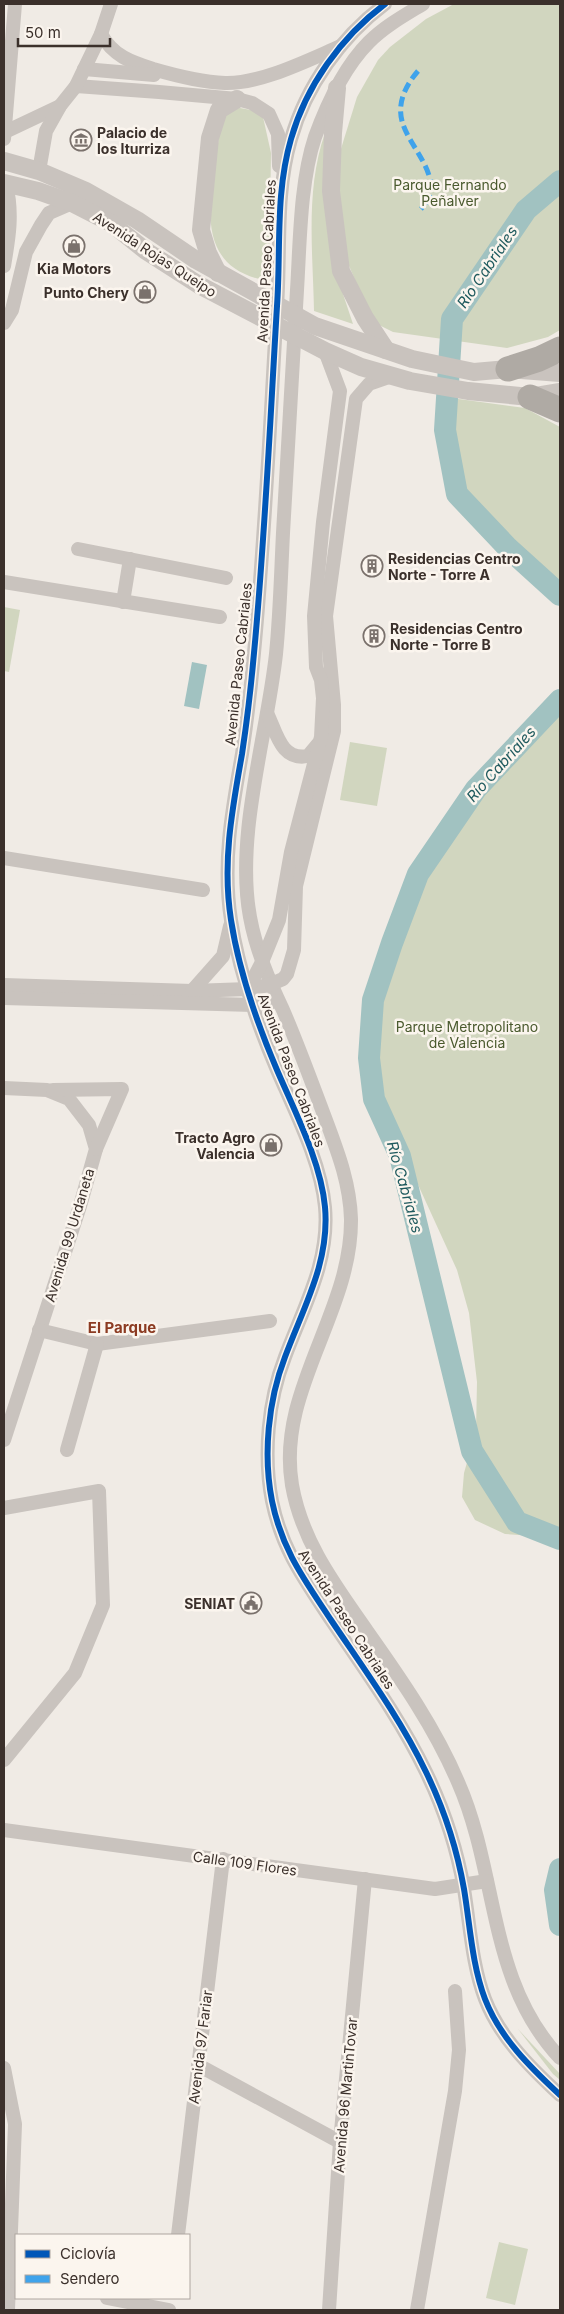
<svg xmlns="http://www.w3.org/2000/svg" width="564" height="2314" font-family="Inter,sans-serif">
<rect width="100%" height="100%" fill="#f0ebe5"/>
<!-- green -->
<g fill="#d1d6bf">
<polygon points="454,4 560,4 560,330 548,337 507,348 393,332 377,324 355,280 347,261 339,210 340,152 357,97 378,60 390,47 426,19"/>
<path d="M240,108l11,2 12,7 8,36 -2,128c-83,-13 -56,-93 -49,-152l5,-13 5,-7z"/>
<path d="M325,133l18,161 10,30 -39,-13c-1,-58 -9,-121 11,-178z"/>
<polygon points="444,397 525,408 560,427 560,584 452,487 443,416"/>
<polygon points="4,607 20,610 9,672 4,671"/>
<polygon points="560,703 560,1527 551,1527 533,1536 505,1534 475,1520 462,1497 464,1473 476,1431 477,1382 469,1313 457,1270 378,1097 372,1057 371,1019 380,978 397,923 427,859 457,808"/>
<polygon points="350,742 387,748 377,806 340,800"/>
<polygon points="518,2029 560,2074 560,2080 553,2074"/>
<polygon points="499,2242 528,2249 515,2305 486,2298"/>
</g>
<!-- water -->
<polygon fill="#a1c2c1" points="192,662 207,665 199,709 184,706"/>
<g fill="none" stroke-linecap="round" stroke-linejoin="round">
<!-- river -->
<g stroke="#a1c2c1" stroke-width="22">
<polyline points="560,181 526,210 452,319 445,430 457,494 508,548 560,595"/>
<polyline points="560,700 476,789 418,874 392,943 373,1000 369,1058 374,1099 400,1156 472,1451 517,1522 560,1539"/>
<polyline points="560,1869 555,1890 560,1925"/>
</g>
<!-- minor -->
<g stroke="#c9c3be" stroke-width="14">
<path d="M385,4c-44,33 -79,82 -94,135 -16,55 -10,111 -14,167 -7,116 -12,232 -23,347 -3,34 -7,68 -12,101 -10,56 -20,109 -11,166 8,52 26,103 46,150 18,42 44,92 48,137 5,55 -22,101 -40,150 -17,44 -22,98 -13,144 10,49 32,78 59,119 33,49 69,98 95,152 18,37 31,77 38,117 6,36 8,76 21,110 15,39 46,69 75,96"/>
<path d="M423,4c-18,11 -38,22 -54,38 -25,25 -42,62 -54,95 -15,45 -15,106 -18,153 -5,81 -9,162 -14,243 -2,40 -3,81 -7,121 -9,82 -41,182 -26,263 6,33 19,63 33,93 16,37 30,76 44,113 12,32 23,62 24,96 1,94 -75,171 -59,266 10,57 43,100 75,146 34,48 68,97 91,151 41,93 29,198 102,276"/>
<path d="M101,34c12,22 30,28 52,35 24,7 47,13 72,14 36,1 83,-23 116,-37"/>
<polyline points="84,69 154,75"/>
<polyline points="76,86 159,92 237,99 252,103 269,114 278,134 279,166"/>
<polyline points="5,132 60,106"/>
<polyline points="4,139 15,4"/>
<polyline points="39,171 46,131 60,106 76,86 101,34 111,4"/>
<path d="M4,266c5,-29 9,-53 2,-82"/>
<polyline points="4,323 12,310 26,252 41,225 49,213 72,203"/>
<polyline points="78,549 226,578"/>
<polyline points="4,582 220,617"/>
<polyline points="123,602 130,559"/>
<path d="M268,715c9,20 14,46 40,41l10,-12"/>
<polyline points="4,858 203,890"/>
<polyline points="4,985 192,991 248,989 269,985 283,979 287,974 294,950 296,886 334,731 334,705 326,616 356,399 369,384 392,376"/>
<polyline points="248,989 262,962 279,920 291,852 321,737 323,698 321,680 316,667 314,616 323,522 340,391 325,351"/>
<polyline points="192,991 223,956 230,926"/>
<polyline points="4,998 253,1005 278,1001"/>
<polyline points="4,1088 47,1090 69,1099 89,1125 96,1149 80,1206 4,1440"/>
<polyline points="53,1090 122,1089 96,1149"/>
<polyline points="39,1330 97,1344 270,1321"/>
<polyline points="67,1450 97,1344"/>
<polyline points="4,1508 99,1491 103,1605 75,1673 4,1760"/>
<polyline points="4,1830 435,1889 487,1881"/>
<polyline points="198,2065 340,2142"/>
<polyline points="4,2068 15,2124 8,2310"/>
<polyline points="178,2235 223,1859"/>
<polyline points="107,2298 169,2310"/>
<polyline points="329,2310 340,2142 365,1879"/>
<polyline points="417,2310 455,2091 459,2050 455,1991"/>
</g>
<!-- tertiary -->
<g stroke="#c9c3be" stroke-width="18">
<polyline points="337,88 333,133 331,191 341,271 365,318 386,350"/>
<polyline points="4,161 39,171 86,191 137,220 196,260 315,326 412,359 474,372 508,369 560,373"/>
<polyline points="4,183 38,191 72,203 111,223 146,251 199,285 325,351 361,367 410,381 468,391 530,397 560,392"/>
<polyline points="218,273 208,253 201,230 210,138 219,110 237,99"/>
</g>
<!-- motorway -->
<g stroke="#afaaa4" stroke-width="25">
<polyline points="508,369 539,359 560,349"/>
<polyline points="530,397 560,410"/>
</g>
<!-- quiet -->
<path stroke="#3fa3eb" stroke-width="5" stroke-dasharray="10 5" stroke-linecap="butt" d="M418,71c-12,14 -21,31 -16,50 7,28 47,59 19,88"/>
<!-- cycleway casing -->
<g stroke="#fbf5ee" stroke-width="9">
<path id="cycleway" d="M385,4c-44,33 -79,82 -94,135 -16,55 -10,111 -14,167 -7,116 -12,232 -23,347 -3,34 -7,68 -12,101 -10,56 -20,109 -11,166 8,52 26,103 46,150 18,42 44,92 48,137 5,55 -22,101 -40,150 -17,44 -22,98 -13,144 10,49 32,78 59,119 33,49 69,98 95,152 18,37 31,77 38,117 6,36 8,76 21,110 15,39 46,69 75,96"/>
</g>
<!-- cycleway -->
<use href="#cycleway" stroke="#0057b8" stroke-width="6"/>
</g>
<!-- icons -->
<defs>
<g id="museum-ring" transform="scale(1.125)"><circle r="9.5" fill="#fbf5ee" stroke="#7a716c" stroke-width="1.5"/><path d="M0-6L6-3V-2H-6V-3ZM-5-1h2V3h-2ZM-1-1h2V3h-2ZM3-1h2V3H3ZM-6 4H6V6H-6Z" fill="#7a716c"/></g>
<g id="shop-ring" transform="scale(1.125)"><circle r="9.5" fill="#fbf5ee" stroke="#7a716c" stroke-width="1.5"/><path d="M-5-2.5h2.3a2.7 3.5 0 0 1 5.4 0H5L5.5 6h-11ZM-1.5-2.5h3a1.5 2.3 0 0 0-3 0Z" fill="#7a716c"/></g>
<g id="building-ring" transform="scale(1.125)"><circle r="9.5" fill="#fbf5ee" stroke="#7a716c" stroke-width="1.5"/><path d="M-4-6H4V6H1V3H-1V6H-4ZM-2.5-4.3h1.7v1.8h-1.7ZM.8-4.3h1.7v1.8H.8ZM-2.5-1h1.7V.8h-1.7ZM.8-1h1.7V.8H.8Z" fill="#7a716c"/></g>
<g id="civic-ring" transform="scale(1.125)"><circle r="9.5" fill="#fbf5ee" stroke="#7a716c" stroke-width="1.5"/><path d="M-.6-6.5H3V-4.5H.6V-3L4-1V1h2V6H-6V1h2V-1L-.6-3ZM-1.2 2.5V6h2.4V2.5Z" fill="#7a716c"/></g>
</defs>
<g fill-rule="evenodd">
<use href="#museum-ring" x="81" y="140"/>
<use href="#shop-ring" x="74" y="246"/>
<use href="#shop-ring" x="145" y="292"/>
<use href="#building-ring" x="372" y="566"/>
<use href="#building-ring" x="374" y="636"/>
<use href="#shop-ring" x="271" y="1145"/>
<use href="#civic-ring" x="251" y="1603"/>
</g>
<g text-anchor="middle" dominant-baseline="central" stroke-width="5" stroke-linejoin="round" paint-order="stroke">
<!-- poi labels -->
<g font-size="14" font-weight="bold" fill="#3b302b" stroke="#fbf5ee" text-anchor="start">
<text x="97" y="132">Palacio de<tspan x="97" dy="16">los Iturriza</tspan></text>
<text x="74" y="268" text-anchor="middle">Kia Motors</text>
<text x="129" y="292" text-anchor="end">Punto Chery</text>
<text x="388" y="558">Residencias Centro<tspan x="388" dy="16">Norte - Torre A</tspan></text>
<text x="390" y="628">Residencias Centro<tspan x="390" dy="16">Norte - Torre B</tspan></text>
<text x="255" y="1137" text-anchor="end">Tracto Agro<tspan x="255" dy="16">Valencia</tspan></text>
<text x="235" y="1603" text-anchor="end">SENIAT</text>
</g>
<!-- park labels -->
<g font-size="14" fill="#4a5a2e" stroke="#fbf5ee">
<text x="450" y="184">Parque Fernando<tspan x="450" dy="16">Peñalver</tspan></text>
<text x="467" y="1026">Parque Metropolitano<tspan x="467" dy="16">de Valencia</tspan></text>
</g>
<!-- street labels -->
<g font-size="14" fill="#3b302b" stroke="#fbf5ee">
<text transform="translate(155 254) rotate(33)">Avenida Rojas Queipo</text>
<text transform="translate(266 261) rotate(-87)">Avenida Paseo Cabriales</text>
<text transform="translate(238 664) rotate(-84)">Avenida Paseo Cabriales</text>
<text transform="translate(292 1070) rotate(69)">Avenida Paseo Cabriales</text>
<text transform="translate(69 1235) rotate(-73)">Avenida 99 Urdaneta</text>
<text transform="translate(347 1619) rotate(57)">Avenida Paseo Cabriales</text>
<text transform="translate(245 1863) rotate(8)">Calle 109 Flores</text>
<text transform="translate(200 2047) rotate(-83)">Avenida 97 Fariar</text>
<text transform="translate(345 2095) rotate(-85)">Avenida 96 MartinTovar</text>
</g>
<!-- water labels -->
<g font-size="15" font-style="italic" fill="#1f5a5e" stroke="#fbf5ee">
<text transform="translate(487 267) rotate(-56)">Río Cabriales</text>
<text transform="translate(501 764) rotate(-48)">Río Cabriales</text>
<text transform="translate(405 1187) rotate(74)">Río Cabriales</text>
</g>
<!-- neighbourhood labels -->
<g font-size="15" font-weight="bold" fill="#8c3b22" stroke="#fbf5ee">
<text x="122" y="1327">El Parque</text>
</g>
</g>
<!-- border -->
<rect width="564" height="2314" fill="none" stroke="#3b302b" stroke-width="10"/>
<!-- legend -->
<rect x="15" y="2234" width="175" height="65" fill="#fbf5ee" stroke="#aea6a0"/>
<rect x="25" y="2250" width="25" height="8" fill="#0057b8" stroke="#aea6a0"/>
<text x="60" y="2259" font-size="15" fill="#3b302b">Ciclovía</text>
<rect x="25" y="2275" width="25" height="8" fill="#3fa3eb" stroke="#aea6a0"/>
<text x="60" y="2284" font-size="15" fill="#3b302b">Sendero</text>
<!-- scale -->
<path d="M18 38v8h92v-8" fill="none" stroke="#3b302b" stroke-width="2.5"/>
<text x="25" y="38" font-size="15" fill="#3b302b" stroke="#fbf5ee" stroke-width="4" paint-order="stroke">50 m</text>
</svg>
